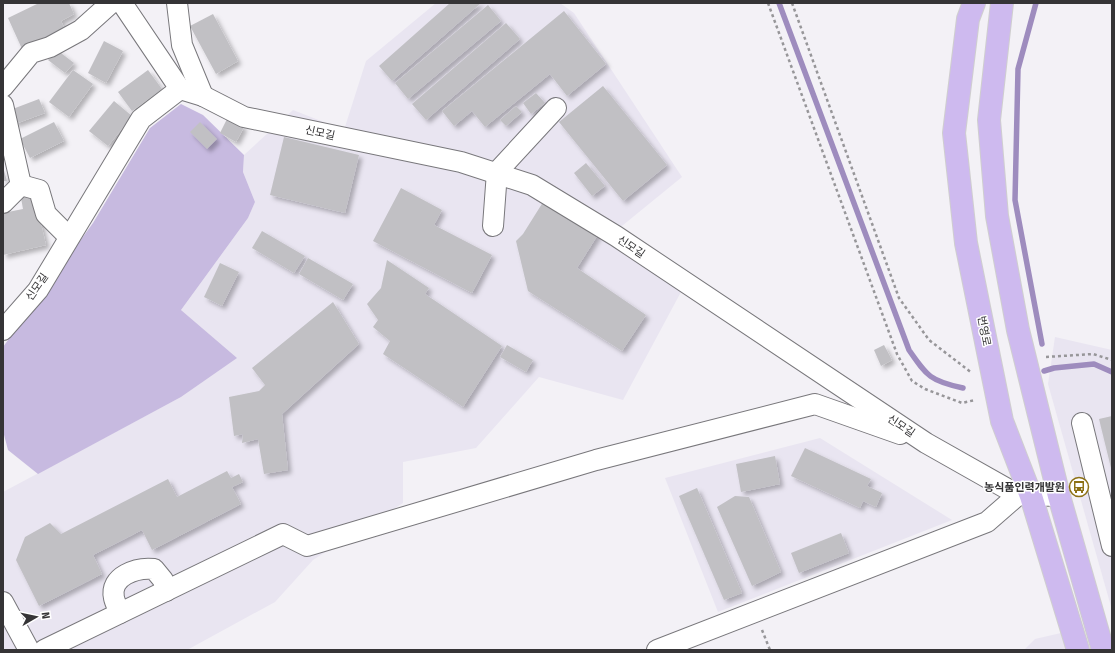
<svg xmlns="http://www.w3.org/2000/svg" width="1115" height="653" font-family="'Fira Sans Condensed','Noto Sans KR',sans-serif">
<defs>
<filter id="shadow"><feDropShadow dx="3.5" dy="3.5" stdDeviation="2" flood-color="#0004"/></filter>
</defs>
<rect width="100%" height="100%" fill="#f3f1f6"/>
<!-- built -->
<g fill="#e9e5f1">
<polygon points="436,3 560,3 574,13 682,177 617,230 689,277 623,400 539,377 476,448 403,462 403,503 313,560 275,602 187,650 3,650 3,492 181,397 236,358 181,310 248,218 255,202 243,172 244,155 293,110 344,130 366,61"/>
<polygon points="1055,337 1112,350 1112,610 1048,384"/>
<polygon points="820,438 952,520 718,612 665,478"/>
<polygon points="1061,633 1066,650 1024,650 1035,639"/>
</g>
<!-- green -->
<polygon fill="#c7bae0" points="181,104 203,115 244,155 243,172 255,202 248,218 181,310 237,358 181,397 38,474 8,450 3,431 3,347 93,223 150,128"/>
<g fill="none" stroke-linecap="round" stroke-linejoin="round">
<!-- stream -->
<g stroke="#9e8cbe" stroke-width="5.5">
<path d="M779,3l130,347c18,26 21,31 54,38"/>
<polyline points="1036,3 1018,69 1015,200 1042,344"/>
<polyline points="1044,371 1054,368 1094,364 1112,372"/>
</g>
</g>
<!-- building -->
<g fill="#c1c0c4" filter="url(#shadow)">
<polygon points="39,3 69,3 74,14 61,21 65,30 23,51 8,18"/>
<polygon points="450,3 481,3 392,81 379,66"/>
<polygon points="488,5 501,21 408,99 395,83"/>
<polygon points="564,11 606,64 567,96 550,74 485,127 472,111 454,126 442,111"/>
<polygon points="213,14 238,61 216,74 190,26"/>
<polygon points="506,23 520,39 426,120 412,104"/>
<polygon points="104,41 123,51 106,83 88,73"/>
<polygon points="57,50 74,63 65,73 48,60"/>
<polygon points="73,70 93,84 69,117 49,102"/>
<polygon points="148,70 162,89 132,111 118,92"/>
<polygon points="603,86 667,165 623,201 559,122"/>
<polygon points="536,93 545,103 531,114 523,103"/>
<polygon points="39,99 45,113 15,124 10,110"/>
<polygon points="114,101 132,116 108,146 89,131"/>
<polygon points="516,106 522,112 506,126 500,120"/>
<polygon points="228,117 244,127 236,142 220,133"/>
<polygon points="54,122 64,141 30,158 20,139"/>
<polygon points="200,122 217,139 207,149 190,132"/>
<polygon points="284,137 359,155 345,213 270,195"/>
<polygon points="586,163 605,186 592,196 574,173"/>
<polygon points="3,167 7,181 3,181"/>
<polygon points="401,188 442,210 434,225 492,255 472,293 373,241"/>
<polygon points="34,194 46,245 3,255 3,213 23,209 21,198"/>
<polygon points="545,199 599,233 577,268 646,315 622,351 528,291 516,241 523,234"/>
<polygon points="262,231 305,256 294,273 252,248"/>
<polygon points="308,258 353,284 343,300 299,274"/>
<polygon points="387,260 429,288 425,294 502,346 463,407 383,354 390,341 373,327 378,320 367,304 381,288"/>
<polygon points="220,263 239,272 222,306 204,297"/>
<polygon points="333,302 359,344 282,414 288,470 264,474 258,439 242,443 243,434 234,436 229,397 259,391 265,385 252,368"/>
<polygon points="507,345 533,360 526,372 500,357"/>
<polygon points="884,345 892,360 881,366 874,350"/>
<polygon points="1112,416 1112,468 1111,468 1099,419"/>
<polygon points="805,448 871,479 867,486 882,493 876,507 863,501 860,508 791,476"/>
<polygon points="775,456 780,484 741,492 736,464"/>
<polygon points="227,471 231,478 239,474 243,482 232,487 241,504 152,550 142,530 93,555 102,574 39,606 16,560 25,537 50,523 61,534 168,479 177,497"/>
<polygon points="697,488 742,593 724,600 679,496"/>
<polygon points="735,496 749,497 781,572 752,586 717,507"/>
<polygon points="841,533 849,553 799,573 791,553"/>
</g>
<g fill="none" stroke-linecap="round" stroke-linejoin="round">
<!-- minor casing -->
<g stroke="#78777b" stroke-width="22">
<g id="minor">
<polyline points="122,3 180,89 203,96 244,117 461,162 532,185 616,236 926,443 1018,495 1059,496"/>
<polyline points="177,3 182,45 203,96"/>
<polyline points="3,87 31,53 50,47 81,30 111,3"/>
<polyline points="3,105 21,185 3,203"/>
<polyline points="21,185 39,190 46,214 69,237"/>
<polyline points="493,226 497,172 556,108"/>
<polyline points="3,330 38,290 141,119 180,89"/>
<polyline points="1082,423 1112,546"/>
<polyline points="3,602 29,650"/>
<path d="M120,613c-2,-5 -5,-10 -6,-15 -5,-22 23,-31 40,-29l9,11 3,11"/>
<polyline points="44,650 283,534 307,546 596,460 815,404 900,434"/>
<polyline points="657,650 987,522 1018,495"/>
</g>
</g>
<!-- major casing -->
<g stroke="#cfcecf" stroke-width="24">
<g id="major">
<polyline points="974,3 968,19 954,133 966,243 1002,421 1031,496 1078,650"/>
<polyline points="1002,3 989,120 997,216 1018,330 1059,496 1103,650"/>
</g>
</g>
<!-- path -->
<g stroke="#979699" stroke-width="2.5" stroke-dasharray="3 3" stroke-linecap="butt">
<polyline points="768,3 897,354 912,381 925,389 962,403 975,400"/>
<polyline points="792,3 899,298 929,340 972,373"/>
<polyline points="1046,357 1093,354 1112,360"/>
<polyline points="762,630 770,650"/>
</g>
<!-- minor -->
<use href="#minor" stroke="#fff" stroke-width="20"/>
<!-- major -->
<use href="#major" stroke="#cebaef" stroke-width="22"/>
</g>
<!-- icons -->
<defs>
<g id="bus-ring" transform="scale(1)"><circle r="9.5" fill="#fff" stroke="#8d7115" stroke-width="1.5"/><path d="M-5-6H5V4H4V6H2V4H-2V6H-4V4H-5ZM-3.5-4V0h7V-4ZM-3.5 1.2v1.5H-2V1.2ZM2 1.2v1.5H3.5V1.2Z" fill="#8d7115"/></g>
</defs>
<g fill-rule="evenodd">
<use href="#bus-ring" x="1079" y="487"/>
</g>
<g text-anchor="middle" dominant-baseline="central" stroke-width="3" stroke-linejoin="round" paint-order="stroke">
<!-- street labels -->
<g font-size="11" fill="#353436" stroke="#fff">
<text transform="translate(320 133) rotate(12)">신모길</text>
<text transform="translate(631 247) rotate(34)">신모길</text>
<text transform="translate(37 287) rotate(-55)">신모길</text>
<text transform="translate(984 331) rotate(79)">번영로</text>
<text transform="translate(901 426) rotate(34)">신모길</text>
</g>
<!-- poi labels -->
<g font-size="11" font-weight="bold" fill="#353436" stroke="#fff" text-anchor="end">
<text x="1065" y="487">농식품인력개발원</text>
</g>
</g>
<!-- border -->
<rect width="1115" height="653" fill="none" stroke="#353436" stroke-width="8"/>
<!-- north arrow -->
<g transform="translate(36 617) rotate(81)" stroke="#ffffff" stroke-width="3" paint-order="stroke">
<path d="M0-3L7 15L0 10L-7 15Z" fill="#353436"/>
<text y="-6" font-size="11" font-weight="bold" text-anchor="middle" fill="#353436">N</text>
</g>
</svg>
